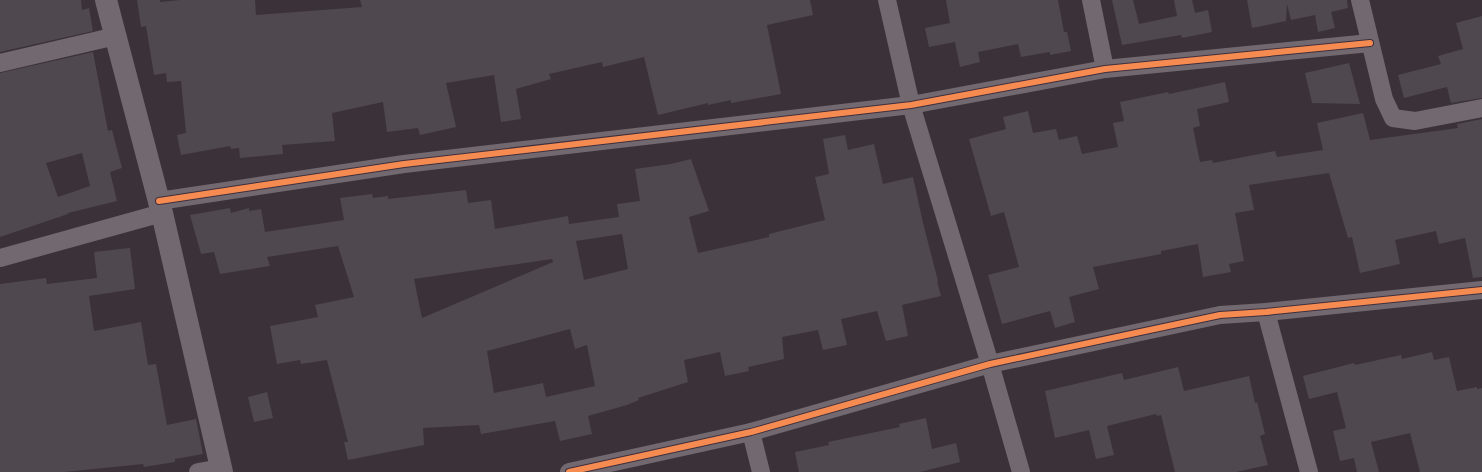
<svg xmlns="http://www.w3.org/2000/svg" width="1482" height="472" font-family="'IBM Plex Serif',serif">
<rect width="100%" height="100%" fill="#3b3239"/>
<!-- building -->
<g fill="#4f484e" fill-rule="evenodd">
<polygon points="0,0 81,0 82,10 89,8 93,31 0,52"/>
<polygon points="137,0 160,0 160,2 180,0 255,0 256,15 362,7 360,0 810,0 813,15 767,25 781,94 731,103 731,100 708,105 708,103 658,115 644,57 603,67 602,62 549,74 551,79 516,89 521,119 501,122 494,75 446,83 456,127 420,135 418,128 387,132 383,102 332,113 335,141 282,145 283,154 240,158 239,148 231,149 230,146 181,155 177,135 186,133 181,81 167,82 166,73 154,75 146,26 141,27"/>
<polygon points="946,0 1058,0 1064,32 1067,32 1071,51 1050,55 1050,52 1021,57 1018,44 978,52 980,62 960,67 955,42 929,47 925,28 950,23"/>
<polygon points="1112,0 1133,0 1139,24 1177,16 1174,0 1192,0 1195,13 1208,10 1212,32 1182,38 1181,35 1122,45"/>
<polygon points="1247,0 1347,0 1348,8 1331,12 1335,28 1318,32 1315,15 1291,20 1287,4 1286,21 1252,28"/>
<polygon points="1482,16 1482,98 1451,103 1447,87 1404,98 1398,75 1441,64 1438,56 1463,49 1456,23"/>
<path d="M93,52l15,79 4,-1 10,38 -12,4 7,29 -49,12v1l-68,23v-164zM82,153l8,33 -32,11 -12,-34z"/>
<polygon points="1349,63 1360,104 1312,103 1305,73"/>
<polygon points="1225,82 1229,102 1197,109 1200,126 1193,128 1200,162 1212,160 1213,163 1275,151 1277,157 1323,150 1317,123 1363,113 1370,140 1458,128 1457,124 1482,119 1482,277 1473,278 1465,238 1439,244 1436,231 1395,240 1400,264 1360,273 1352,237 1348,238 1329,173 1249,185 1254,210 1235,213 1244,261 1229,264 1231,272 1203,277 1198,244 1161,251 1161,254 1093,267 1099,289 1069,297 1075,322 1055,328 1050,311 1002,324 988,275 1019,267 1004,212 991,216 969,139 1006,129 1003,117 1028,111 1033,133 1056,129 1059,140 1077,136 1082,154 1118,147 1113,123 1124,121 1120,102 1168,92 1169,94"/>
<path d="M845,135l3,15 26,-6 9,40 30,-7 10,46 15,58h-1l4,15 -39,9 6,31 -22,5 -9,-30 -36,8 6,26 -24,5 -5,-20 -36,7 2,22 -36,8 1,4 -24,5 -5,-24 -36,8 4,22 -50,16 1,2 -12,5 -39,11 4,18 -32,7 -5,-20 -74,13 -2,-9 -56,3 1,17 -76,15 -4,-18h4l-21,-82 -26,4 -1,-4 -23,4 -7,-38 48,-9 -3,-12 39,-8 -16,-51 -71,11 3,9 -50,8 -6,-22 -13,2 -11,-39 40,-7 1,5 18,-5v3l12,-2 4,23 79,-12 -4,-22 32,-4 1,4 15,-2v3l78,-9 2,13 23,-3 4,29 73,-13 1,8 50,-7 -2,-13 23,-3 -5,-32 36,-5 20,-5 18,52 -20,6 9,36 71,-16v-3l56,-14 -10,-43 14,-3 -6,-35zM622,234l6,35 -44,11 -8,-39zM552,259l1,3 -131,56 -8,-39zM570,329l5,20 12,-4 8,41 -49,11 -3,-14 -49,10 -7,-42z"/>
<polygon points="130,248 135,289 89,296 94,331 141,322 148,365 156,364 167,425 196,419 203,454 175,459 175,462 144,467 143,464 64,472 0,472 0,284 46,278 47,284 97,278 94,252"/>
<polygon points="1432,352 1434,360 1449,357 1457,391 1477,387 1477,389 1482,388 1482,472 1420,472 1410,433 1371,442 1379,472 1357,472 1354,458 1340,461 1333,431 1346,428 1337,392 1309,399 1303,376 1354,363 1355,365 1401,355 1402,359"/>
<polygon points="1178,367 1184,391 1249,376 1255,403 1257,402 1265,434 1260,436 1268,465 1236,472 1175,472 1161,415 1157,416 1156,414 1107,426 1114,455 1096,459 1089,430 1055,438 1045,391 1122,373 1124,380"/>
<polygon points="267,392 273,418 254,422 248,397"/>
<polygon points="926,418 932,449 956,443 960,462 920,472 799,472 795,452 829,445 828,442 900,427 899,424"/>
</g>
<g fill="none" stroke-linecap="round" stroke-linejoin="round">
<!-- street -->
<g stroke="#71696f" stroke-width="18">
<polyline points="887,0 911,105 990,364 1021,472"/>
<polyline points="1091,0 1105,69"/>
<polyline points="1360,0 1384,99 1393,118 1415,121 1482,108"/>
<polyline points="0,63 116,36"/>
<polyline points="159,201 404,164 911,105 1105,69 1370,43"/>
<polyline points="0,258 162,213"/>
<polyline points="1266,312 1309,472"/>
<polyline points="751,432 761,472"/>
<polyline points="198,472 221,468"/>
<polyline points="569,472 751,432 990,364 1220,315 1266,312 1482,290"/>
</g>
<!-- secondary -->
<polyline stroke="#71696f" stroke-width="22" points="106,0 162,213 222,472"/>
<!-- cycleway casing -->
<g stroke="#3f2e3c" stroke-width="8">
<g id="cycleway">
<polyline points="159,201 404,164 911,105 1105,69 1370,43"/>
<polyline points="569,472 751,432 990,364 1220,315 1266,312 1482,290"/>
</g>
</g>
<!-- cycleway -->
<use href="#cycleway" stroke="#f68b52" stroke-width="6"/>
</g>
</svg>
